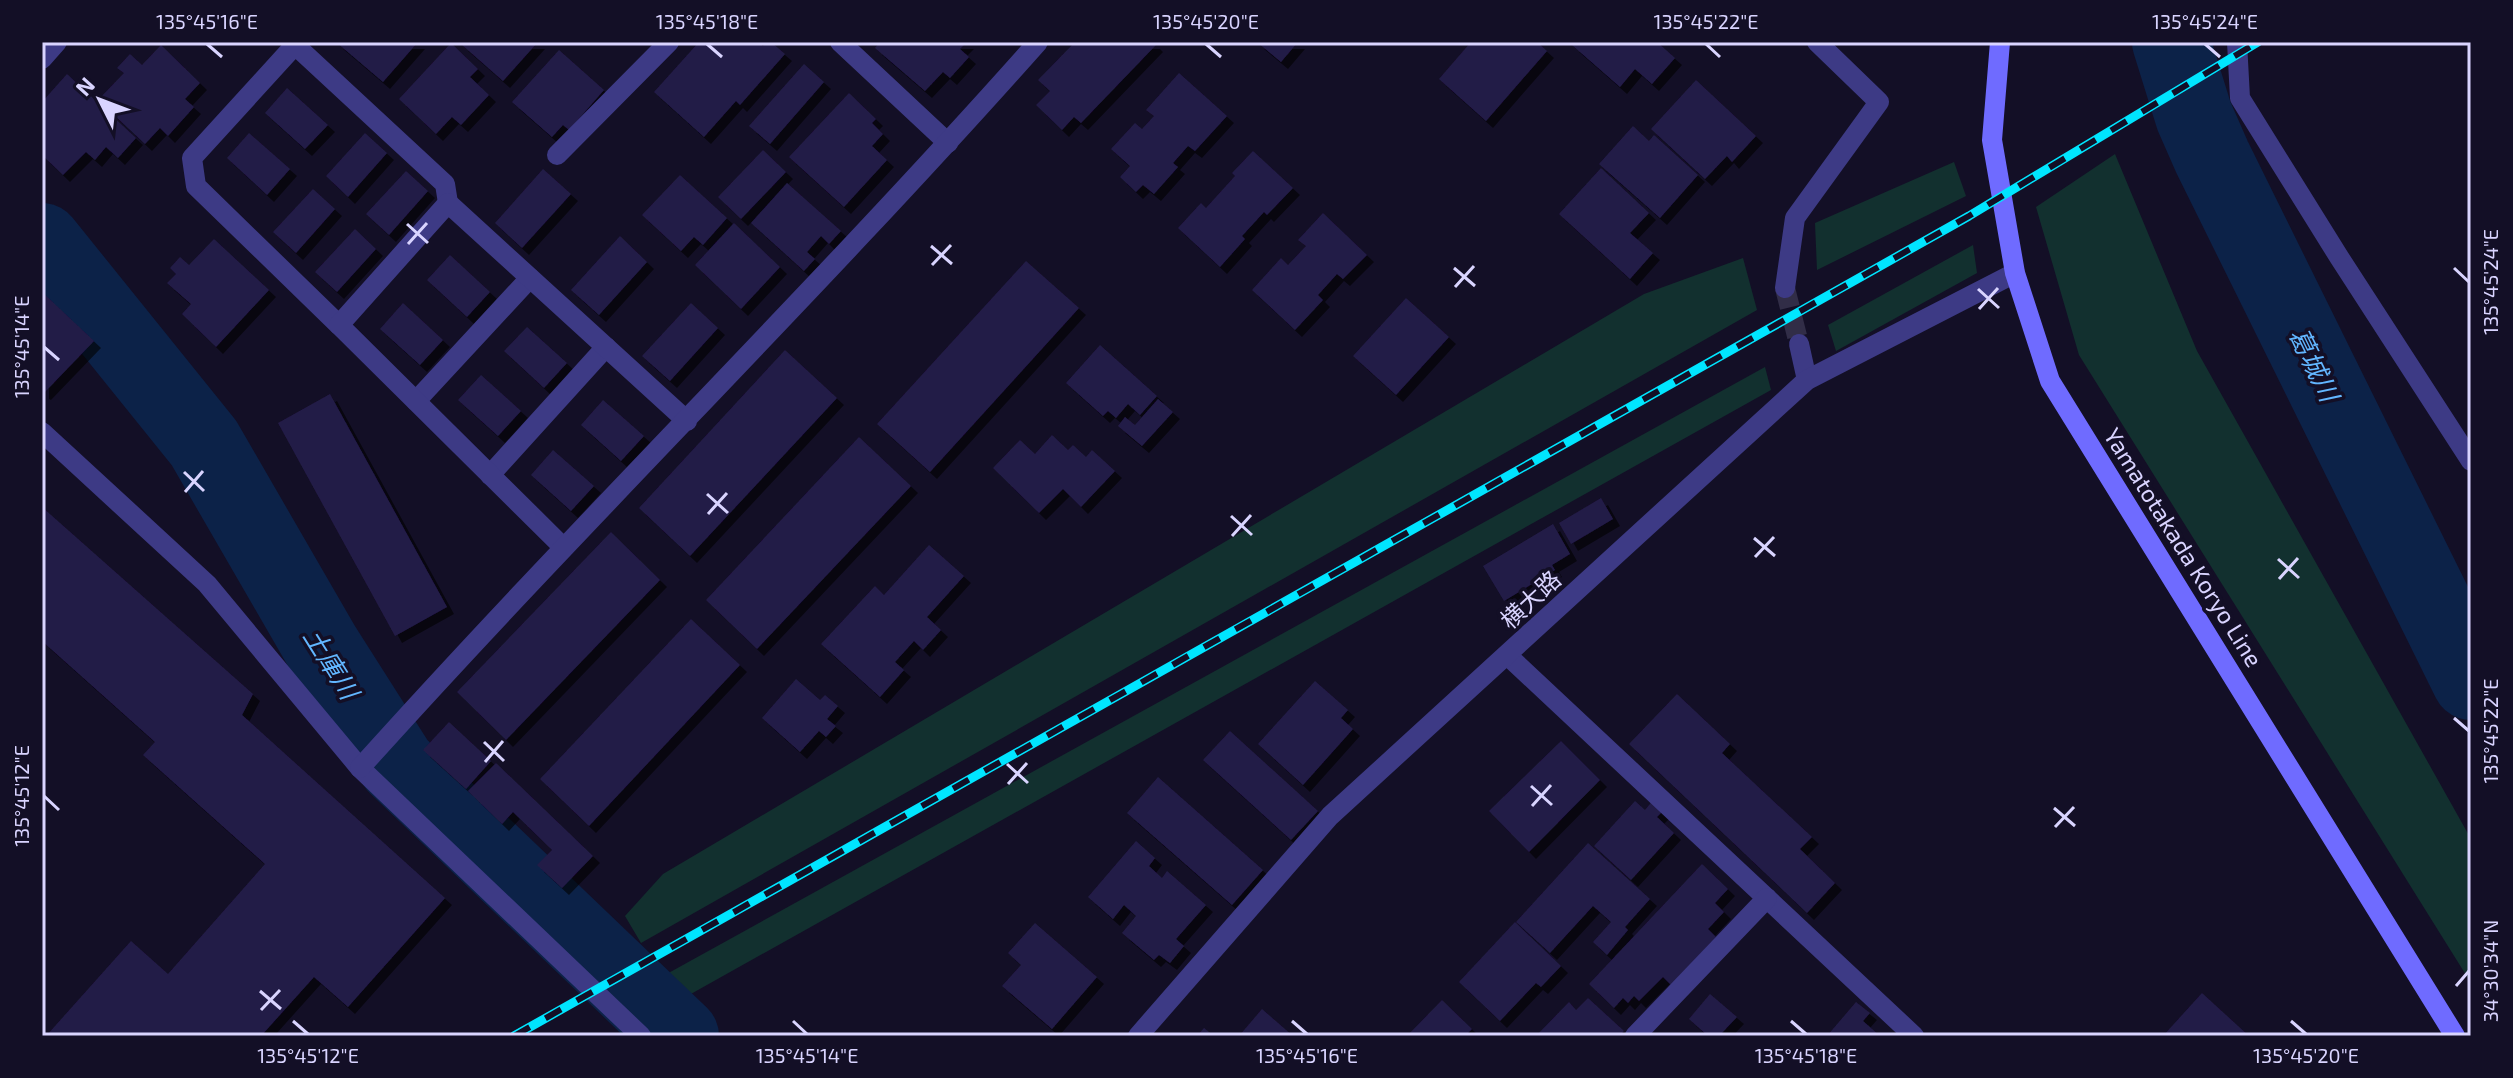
<svg xmlns="http://www.w3.org/2000/svg" width="2513" height="1078" font-family="'Exo 2','Noto Sans JP',sans-serif">
<defs>
<filter id="shadow"><feDropShadow dx="7" dy="7" stdDeviation="0" flood-color="#0009"/></filter>
</defs>
<rect width="100%" height="100%" fill="#130f26"/>
<!-- green -->
<g fill="#12302f">
<polygon points="2115,154 2197,351 2471,839 2471,983 2079,355 2036,207"/>
<polygon points="1954,162 1966,196 1817,270 1815,223"/>
<polygon points="1973,245 1977,273 1836,351 1828,325"/>
<polygon points="1743,258 1757,310 641,943 625,916 663,874 1644,294"/>
<polygon points="1765,367 1771,390 673,1004 654,981"/>
</g>
<g fill="none" stroke-linecap="round" stroke-linejoin="round">
<!-- river -->
<g stroke="#0c2248" stroke-width="78">
<polyline points="2171,42 2194,116 2212,157 2471,681"/>
<polyline points="42,242 204,443 322,647 397,765 680,1036"/>
</g>
</g>
<!-- building -->
<g fill="#241b47" filter="url(#shadow)">
<polygon points="336,42 418,42 383,82"/>
<polygon points="463,42 538,42 503,81 461,44"/>
<polygon points="699,42 758,42 763,46 766,42 771,42 785,54 740,105 736,101 704,137 654,92"/>
<polygon points="880,42 967,42 960,49 969,57 950,78 943,72 925,91 875,48"/>
<polygon points="1075,42 1153,42 1156,45 1081,123 1074,117 1062,130 1036,105 1050,91 1038,80"/>
<polygon points="1257,42 1298,42 1281,62"/>
<polygon points="1471,42 1537,42 1547,51 1486,121 1439,79"/>
<polygon points="1575,42 1657,42 1675,58 1652,84 1635,69 1620,87 1572,45"/>
<polygon points="451,43 478,69 470,77 489,95 461,125 452,117 436,134 399,99"/>
<polygon points="161,45 200,83 185,99 194,107 168,136 160,128 145,144 98,100 124,73 117,68 130,54 142,65"/>
<polygon points="559,50 604,90 569,130 563,125 552,137 512,102"/>
<polygon points="804,64 824,82 770,144 749,126"/>
<polygon points="1179,73 1227,116 1195,151 1188,146 1173,163 1178,167 1154,194 1143,185 1136,192 1120,177 1130,166 1111,149 1135,123 1142,129 1154,116 1146,110"/>
<polygon points="67,74 136,138 118,158 106,147 95,160 86,152 63,175 42,155 42,102"/>
<polygon points="1696,80 1756,136 1732,162 1727,156 1705,179 1651,129"/>
<polygon points="287,88 328,125 305,149 265,113"/>
<polygon points="849,93 876,119 872,123 883,134 872,146 887,160 844,207 789,157"/>
<polygon points="1633,126 1649,141 1654,135 1698,175 1660,218 1599,164"/>
<polygon points="249,133 290,169 267,195 227,158"/>
<polygon points="365,133 387,153 348,197 326,176"/>
<polygon points="763,150 786,172 741,219 718,197"/>
<polygon points="1253,151 1293,188 1267,215 1264,212 1242,236 1245,239 1220,267 1178,228 1201,203 1206,208 1235,176 1232,173"/>
<polygon points="1601,168 1649,213 1630,233 1653,253 1630,279 1559,214"/>
<polygon points="543,169 571,194 522,248 495,223"/>
<polygon points="406,171 428,191 389,235 366,214"/>
<polygon points="680,175 727,218 703,245 694,237 681,251 642,215"/>
<polygon points="787,183 841,231 829,244 821,236 807,252 815,259 804,271 751,223"/>
<polygon points="313,189 335,209 296,253 273,232"/>
<polygon points="1323,213 1367,255 1343,279 1337,274 1318,295 1323,300 1295,330 1252,290 1281,258 1288,265 1306,246 1298,240"/>
<polygon points="734,223 780,267 741,309 695,265"/>
<polygon points="355,229 376,249 337,292 315,272"/>
<polygon points="620,236 647,262 599,315 571,290"/>
<polygon points="214,239 269,290 216,347 182,314 191,304 167,283 176,274 170,268 180,257 189,265"/>
<polygon points="450,255 490,292 467,317 427,280"/>
<polygon points="1026,261 1079,308 930,472 877,424"/>
<polygon points="42,292 94,341 44,393 42,392"/>
<polygon points="1406,298 1449,337 1396,395 1353,356"/>
<polygon points="403,303 443,340 420,365 380,329"/>
<polygon points="691,303 718,328 670,381 642,356"/>
<polygon points="527,327 567,363 544,388 504,351"/>
<polygon points="1100,345 1157,396 1140,415 1128,404 1116,418 1108,411 1103,416 1066,383"/>
<polygon points="785,350 837,398 690,556 639,508"/>
<polygon points="481,375 521,411 498,436 458,400"/>
<polygon points="330,394 447,607 395,636 278,423"/>
<polygon points="1158,399 1173,412 1142,446 1118,426 1125,417 1135,425"/>
<polygon points="603,400 644,436 621,461 581,425"/>
<polygon points="1052,435 1068,450 1073,445 1086,457 1092,450 1115,471 1081,507 1063,489 1039,513 993,468 1020,440 1035,454"/>
<polygon points="859,437 911,486 757,649 706,600"/>
<polygon points="553,450 594,486 571,511 531,475"/>
<polygon points="1601,498 1613,519 1571,544 1559,523"/>
<polygon points="42,507 253,694 242,715 445,898 348,1007 314,977 261,1036 42,1036 42,1030 47,1035 131,941 168,974 265,864 143,755 155,742 42,641"/>
<polygon points="1553,524 1570,554 1552,565 1555,570 1504,601 1483,566"/>
<polygon points="611,532 660,580 506,740 457,692"/>
<polygon points="929,545 964,576 927,617 941,630 923,650 914,641 895,662 904,670 880,697 821,644 875,586 884,595"/>
<polygon points="691,619 740,665 589,826 540,779"/>
<polygon points="796,679 820,700 825,695 838,706 827,719 836,726 826,737 819,731 800,752 762,718"/>
<polygon points="1315,681 1348,710 1341,718 1353,729 1303,785 1258,744"/>
<polygon points="1677,694 1730,744 1722,753 1812,837 1800,849 1835,883 1807,913 1629,744"/>
<polygon points="449,722 491,761 466,789 423,750"/>
<polygon points="1230,731 1318,811 1291,840 1203,760"/>
<polygon points="1561,741 1600,780 1529,852 1489,811"/>
<polygon points="496,763 593,856 562,888 537,865 552,850 513,812 502,824 468,791"/>
<polygon points="1158,777 1263,870 1232,905 1127,813"/>
<polygon points="1654,799 1665,809 1657,817 1674,833 1631,880 1594,846 1635,801 1645,810"/>
<polygon points="1136,841 1155,858 1149,866 1162,878 1167,871 1206,905 1176,939 1184,946 1170,963 1159,955 1154,960 1122,933 1136,916 1124,905 1113,919 1088,897"/>
<polygon points="1588,843 1650,899 1625,927 1628,930 1607,955 1593,942 1611,922 1593,906 1550,953 1516,922"/>
<polygon points="1702,864 1728,889 1715,903 1724,912 1708,929 1716,937 1671,985 1663,977 1639,1001 1634,996 1628,1003 1623,998 1614,1008 1589,984"/>
<polygon points="1515,922 1561,966 1541,987 1536,983 1500,1021 1459,982"/>
<polygon points="1035,923 1097,977 1052,1029 1002,986 1021,965 1008,953"/>
<polygon points="2202,993 2249,1036 2163,1036"/>
<polygon points="1710,994 1737,1017 1719,1036 1708,1036 1689,1019"/>
<polygon points="1588,998 1624,1031 1619,1036 1536,1036 1569,1002 1576,1010"/>
<polygon points="1442,1000 1472,1029 1465,1036 1407,1036"/>
<polygon points="1856,1002 1870,1013 1863,1021 1880,1036 1827,1036"/>
<polygon points="1262,1009 1293,1036 1239,1036"/>
<polygon points="1204,1028 1214,1036 1197,1036"/>
</g>
<g fill="none" stroke-linecap="round" stroke-linejoin="round">
<!-- street-tunnel -->
<polyline stroke="#312d47" stroke-width="20" stroke-dasharray="20 10" stroke-linecap="butt" points="1785,288 1799,344"/>
<!-- lane -->
<polyline stroke="#3d3a85" stroke-width="20" points="557,155 669,42"/>
<!-- street -->
<g stroke="#3d3a85" stroke-width="20">
<polyline points="840,42 948,143"/>
<polyline points="2237,42 2240,98 2339,257 2471,461"/>
<polyline points="42,59 57,42"/>
<polyline points="1785,288 1795,218 1879,102 1817,42"/>
<polyline points="339,325 196,186 192,158 295,45 445,184 448,203"/>
<polyline points="1799,344 1807,380"/>
<polyline points="416,401 530,278"/>
<polyline points="42,432 207,584 360,768 641,1036"/>
<polyline points="490,475 606,347"/>
<polyline points="563,547 339,325 448,203 687,421"/>
<polyline points="1507,655 1914,1036"/>
<path d="M360,768c221,-246 458,-478 678,-726"/>
<polyline points="1138,1036 1330,816 1807,380 2015,273"/>
<polyline points="1635,1036 1767,898"/>
</g>
<!-- secondary -->
<polyline stroke="#6f6bff" stroke-width="20" points="2000,42 1992,140 2015,273 2050,381 2455,1036"/>
<!-- rail casing -->
<g stroke="#00e5ff" stroke-width="9">
<polyline id="rail" points="514,1036 1969,216 2258,42"/>
</g>
<!-- rail -->
<use href="#rail" stroke="#130f26" stroke-width="6" stroke-dasharray="18" stroke-linecap="butt"/>
</g>
<!-- ticks -->
<path fill="none" stroke="#d9d4ff" stroke-width="3" d="M207,44l15,13M707,44l15,13M1206,44l15,13M1706,44l14,13M2205,44l15,13M407,224l21,19M408,244l19,-21M931,246l21,18M932,265l19,-20M1454,268l21,18M2454,268l15,14M1455,287l19,-21M1978,289l21,19M1979,309l19,-21M44,347l15,13M184,472l20,19M185,492l18,-21M707,494l21,19M708,514l19,-21M1231,516l21,19M1232,536l19,-21M1754,538l21,18M1755,557l19,-20M2278,559l21,19M2279,579l19,-21M2454,718l15,13M484,742l20,19M485,762l18,-21M1007,764l21,19M1008,784l19,-21M1531,786l21,19M44,796l15,14M1532,806l19,-21M2054,808l21,18M2055,827l19,-20M2456,986l13,-15M260,991l21,18M261,1010l19,-20M293,1021l15,13M793,1021l14,13M1292,1021l15,13M1791,1021l15,13M2291,1021l15,13"/>
<g text-anchor="middle" dominant-baseline="central" stroke-width="7" stroke-linejoin="round" paint-order="stroke">
<!-- street labels -->
<g font-size="24" fill="#d9d4ff" stroke="#130f26">
<text transform="translate(2184 547) rotate(58)">Yamatotakada Koryo Line</text>
<text transform="translate(1530 599) rotate(-43)">横大路</text>
</g>
<!-- water labels -->
<g font-size="26" font-style="italic" fill="#62b6ff" stroke="#130f26">
<text transform="translate(2315 364) rotate(64)">葛城川</text>
<text transform="translate(332 663) rotate(58)">土庫川</text>
</g>
</g>
<!-- border -->
<rect width="2513" height="1078" fill="none" stroke="#130f26" stroke-width="88"/>
<!-- north arrow -->
<g transform="translate(100 100) rotate(312)" stroke="#130f26" stroke-width="6" paint-order="stroke">
<path d="M0-6L14 30L0 20L-14 30Z" fill="#d9d4ff"/>
<text y="-12" font-size="22" font-weight="bold" text-anchor="middle" fill="#d9d4ff">N</text>
</g>
<rect x="44" y="44" width="2425" height="990" fill="none" stroke="#d9d4ff" stroke-width="3"/>
<g font-size="20" text-anchor="middle" fill="#d9d4ff">
<text x="207" y="29">135°45'16"E</text>
<text x="707" y="29">135°45'18"E</text>
<text x="1206" y="29">135°45'20"E</text>
<text x="1706" y="29">135°45'22"E</text>
<text x="2205" y="29">135°45'24"E</text>
<text transform="translate(2491 282) rotate(-90)" y="7">135°45'24"E</text>
<text transform="translate(22 347) rotate(-90)" y="7">135°45'14"E</text>
<text transform="translate(2491 731) rotate(-90)" y="7">135°45'22"E</text>
<text transform="translate(22 796) rotate(-90)" y="7">135°45'12"E</text>
<text transform="translate(2491 971) rotate(-90)" y="7">34°30'34"N</text>
<text x="308" y="1063">135°45'12"E</text>
<text x="807" y="1063">135°45'14"E</text>
<text x="1307" y="1063">135°45'16"E</text>
<text x="1806" y="1063">135°45'18"E</text>
<text x="2306" y="1063">135°45'20"E</text>
</g>
</svg>
